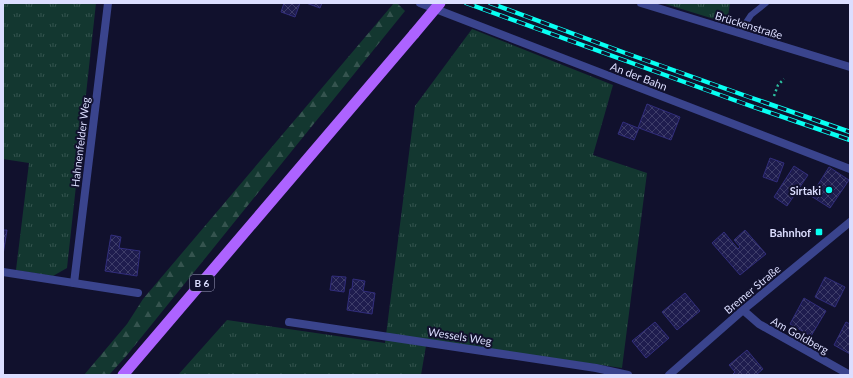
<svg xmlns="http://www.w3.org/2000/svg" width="853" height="378" font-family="Lato,sans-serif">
<defs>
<pattern id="grass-tufts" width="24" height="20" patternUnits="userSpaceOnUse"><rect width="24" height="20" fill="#133730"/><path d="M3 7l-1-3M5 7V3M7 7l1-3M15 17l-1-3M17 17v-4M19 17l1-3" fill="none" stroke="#35544f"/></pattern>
<pattern id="forest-firs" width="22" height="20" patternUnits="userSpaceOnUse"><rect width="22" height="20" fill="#133730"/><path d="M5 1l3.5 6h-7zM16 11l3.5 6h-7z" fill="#35544f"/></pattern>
<pattern id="building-cross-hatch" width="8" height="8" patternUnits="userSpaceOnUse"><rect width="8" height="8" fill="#1e1c4e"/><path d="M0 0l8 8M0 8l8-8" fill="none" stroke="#3e3d69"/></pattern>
</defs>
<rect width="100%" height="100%" fill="#11112d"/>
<!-- grass -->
<g fill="url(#grass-tufts)">
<polygon points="3,3 96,3 67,268 53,276 16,270 29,163 3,159"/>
<polygon points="662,3 730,3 727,23"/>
<polygon points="472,29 613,85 593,155 647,173 622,368 427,340 421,375 178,375 227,320 385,343 415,106"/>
</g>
<!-- forest -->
<polygon fill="url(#forest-firs)" points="394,3 397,3 405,11 127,355 109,375 84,375 127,324 143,299"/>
<!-- building -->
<g fill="url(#building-cross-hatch)" stroke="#312d7b">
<polygon points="284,3 300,3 295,17 281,12"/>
<polygon points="306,3 322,3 320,8"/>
<polygon points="647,104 680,117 671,140 639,128 634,140 618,134 623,122 638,128"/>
<polygon points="770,158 784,163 777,182 763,177"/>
<polygon points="794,166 808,175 787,206 774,197"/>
<polygon points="829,167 849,180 830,208 811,196"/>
<polygon points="3,230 7,230 3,255"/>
<polygon points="745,230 766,254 740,275 712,243 724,232 738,249 740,247 734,240"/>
<polygon points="111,235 121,237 119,248 140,251 137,276 105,271"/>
<polygon points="332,276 346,277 344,292 330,290"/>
<polygon points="825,277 845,287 835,307 815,297"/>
<polygon points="353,279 365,281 363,291 375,293 372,314 347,310 350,289 352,289"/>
<polygon points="685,293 700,311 677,330 662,312"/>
<polygon points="804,298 826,311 811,336 790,324"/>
<polygon points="655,322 669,338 646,358 632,341"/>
<polygon points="846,322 850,324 850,354 834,345"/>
<polygon points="747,350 763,369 756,375 732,375 735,372 729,365"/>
</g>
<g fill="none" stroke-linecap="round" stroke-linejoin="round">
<!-- path -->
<polyline stroke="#2dc2a2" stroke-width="2.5" stroke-dasharray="2 3" stroke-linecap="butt" points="774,96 778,85 784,79"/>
<!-- service -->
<polyline stroke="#3a448d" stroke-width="6" points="739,33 751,15 766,3"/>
<!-- minor -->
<g stroke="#3a448d" stroke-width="8">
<polyline points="420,3 850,169"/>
<polyline points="641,3 850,67"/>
<polyline points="3,272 138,293"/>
<polyline points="74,283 108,3"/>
<polyline points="743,310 759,324 850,375"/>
<polyline points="289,322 596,368 628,375"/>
<polyline points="669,375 743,310 850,222"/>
</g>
<!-- primary -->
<polyline stroke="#ad63ff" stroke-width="11" points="123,375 414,34"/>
<!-- rail casing -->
<g stroke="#08fff2" stroke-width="4.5">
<g id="rail">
<polyline points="466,3 745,104 850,140"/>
<polyline points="490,3 628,54 749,97 850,132"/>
</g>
</g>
<!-- rail -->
<use href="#rail" stroke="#11112d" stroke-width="3" stroke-dasharray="9" stroke-linecap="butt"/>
<!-- primary-bridge -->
<polyline stroke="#ad63ff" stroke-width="11" points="414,34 440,3"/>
</g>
<!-- markers -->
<g fill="#08fff2" stroke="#11112d" stroke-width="1.5">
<circle cx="829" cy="190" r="4"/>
<rect x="815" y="228" width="8" height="8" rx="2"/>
</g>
<g text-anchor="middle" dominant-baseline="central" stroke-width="4" stroke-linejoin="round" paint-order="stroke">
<!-- shield labels -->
<rect fill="#11112d" stroke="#9fa0c0" stroke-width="1" x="190" y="275" width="24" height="16" rx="3"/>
<g font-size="10" font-weight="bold" fill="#dcdeff">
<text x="202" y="283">B 6</text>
</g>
<!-- street labels -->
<g font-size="11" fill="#dcdeff" stroke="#11112d">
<text transform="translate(749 25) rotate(17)">Brückenstraße</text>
<text transform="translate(639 76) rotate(21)">An der Bahn</text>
<text transform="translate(80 142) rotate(-83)">Hahnenfelder Weg</text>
<text transform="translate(752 289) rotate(-40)">Bremer Straße</text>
<text transform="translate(800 335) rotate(29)">Am Goldberg</text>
<text transform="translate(460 336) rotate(9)">Wessels Weg</text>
</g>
<!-- poi labels -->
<g font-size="11" font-weight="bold" fill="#dcdeff" stroke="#11112d" text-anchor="end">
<text x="821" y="190">Sirtaki</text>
<text x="811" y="232">Bahnhof</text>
</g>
</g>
<!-- border -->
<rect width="853" height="378" fill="none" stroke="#dcdeff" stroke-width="8"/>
</svg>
